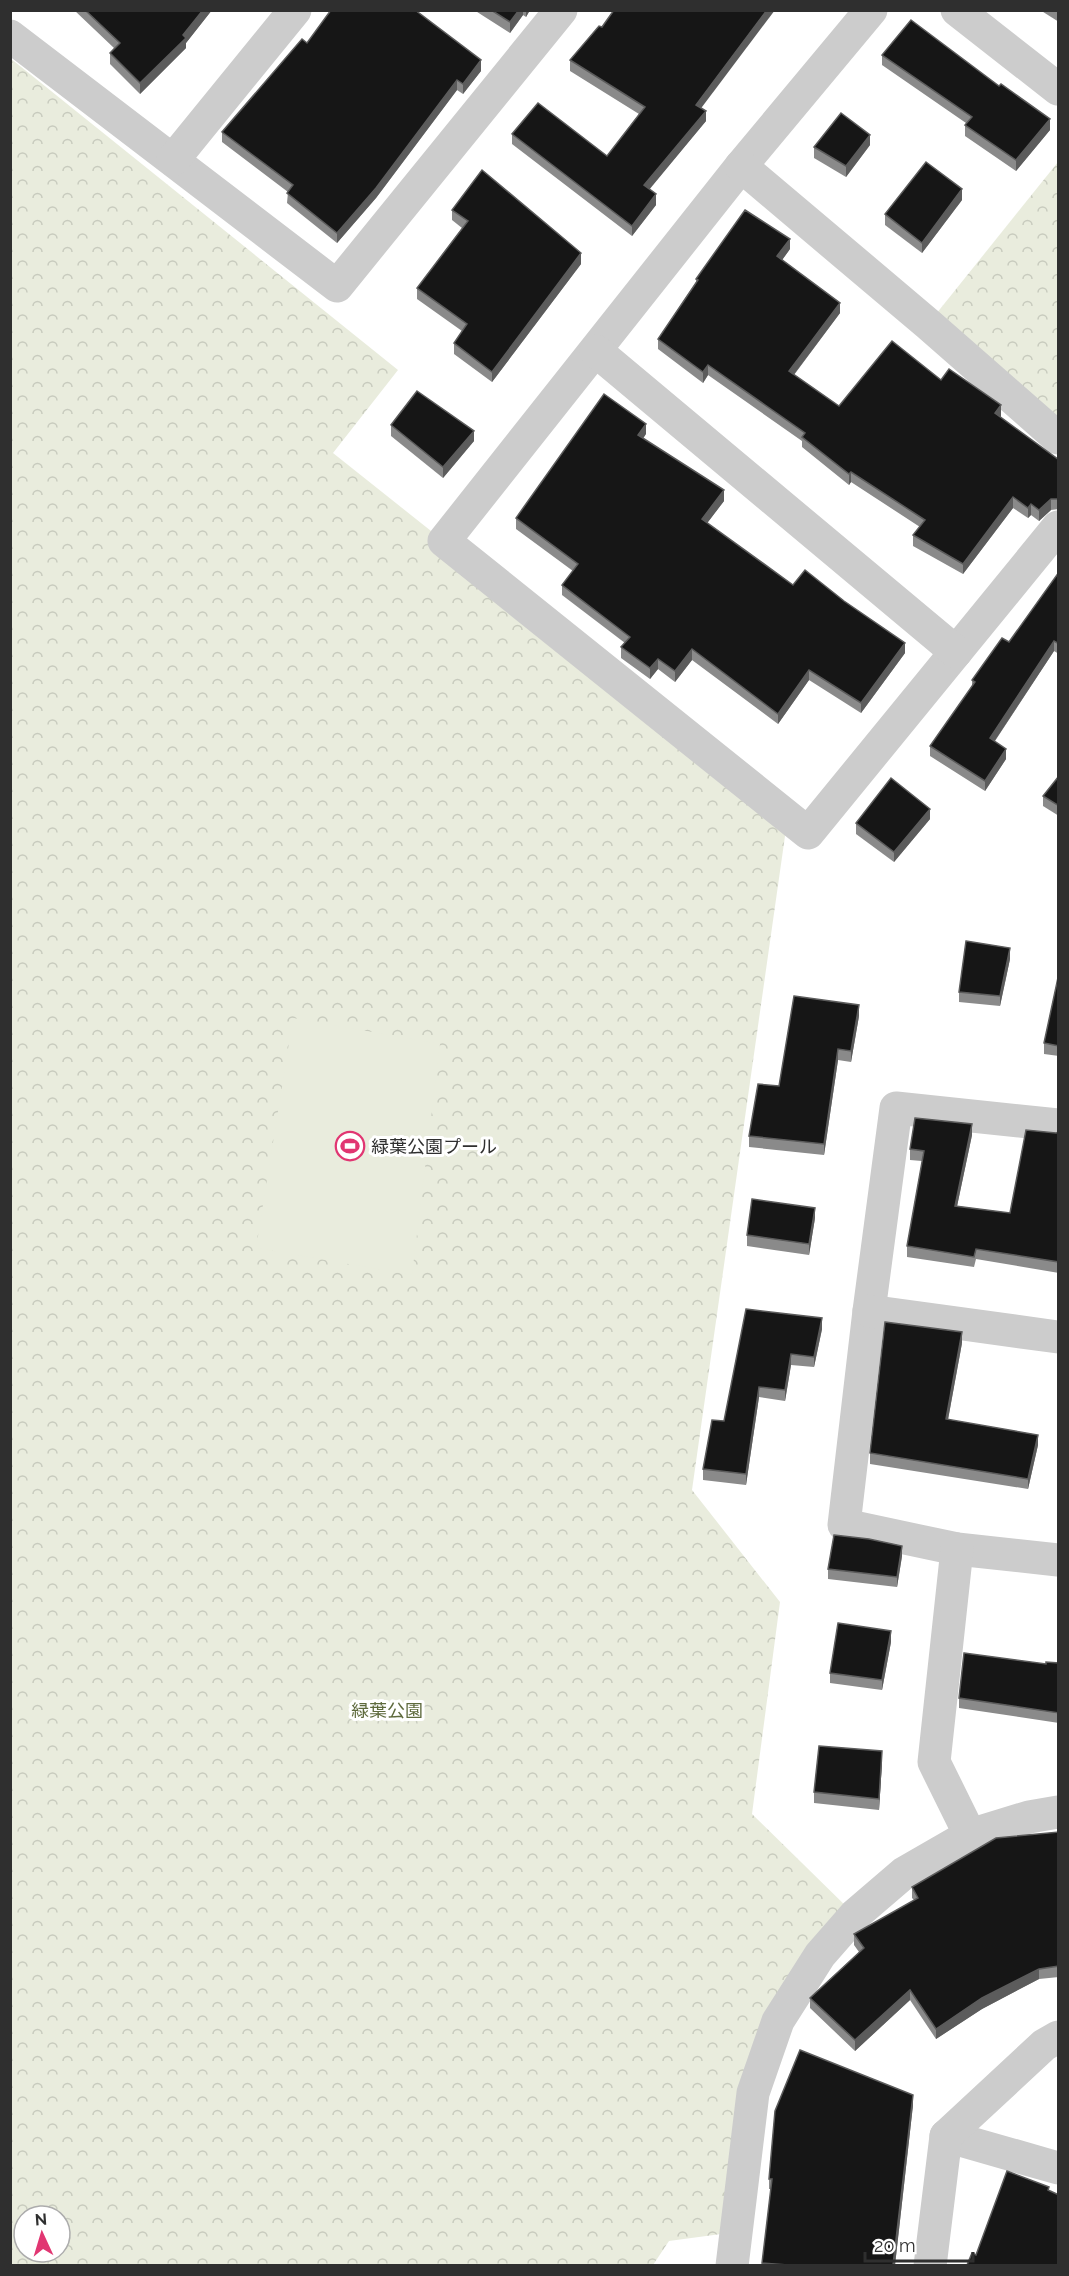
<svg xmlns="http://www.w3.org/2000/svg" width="1069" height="2276" font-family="Raleway,'Noto Sans JP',sans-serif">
<defs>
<pattern id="forest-crowns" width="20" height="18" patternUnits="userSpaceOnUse" patternTransform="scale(1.5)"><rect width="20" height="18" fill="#e9ecdd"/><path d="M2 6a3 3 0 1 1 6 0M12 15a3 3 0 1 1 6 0" fill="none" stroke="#c8cbbe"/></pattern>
</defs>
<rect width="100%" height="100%" fill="#fff"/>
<!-- forest -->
<g fill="url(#forest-crowns)" fill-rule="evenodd">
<path d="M10,58l388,312 -65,83 455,362 -96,675 88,112 -28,212 103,101 -77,106 -42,211 -67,9 -16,24h-642zM24,2216h36v36h-36z"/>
<polygon points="1058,162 1058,438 928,324"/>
</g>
<!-- pitch -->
<polygon fill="#e9ecdd" points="293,1018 440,1044 412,1275 256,1248"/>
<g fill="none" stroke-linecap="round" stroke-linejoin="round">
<!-- street -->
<g stroke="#ccc" stroke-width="33">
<polyline points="871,10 741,166 444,541 808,833 1058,527"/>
<polyline points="957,10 1058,89"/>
<polyline points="10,36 337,286 561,10"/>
<polyline points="173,160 295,10"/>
<polyline points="741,166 928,324 1058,438"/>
<polyline points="596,351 956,652"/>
<polyline points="1058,1125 896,1108 869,1311 844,1525 957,1549 1058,1560"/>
<polyline points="869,1311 1058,1337"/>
<polyline points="957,1549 934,1762 970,1835"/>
<polyline points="946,2136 1058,2168"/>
<polyline points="732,2266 753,2093 778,2021 820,1955 855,1915 904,1873 970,1835 1029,1817 1058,1812"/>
<polyline points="930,2266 946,2136 1044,2045 1058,2037"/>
</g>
</g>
<!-- wall -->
<g fill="#8a8a8a">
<polygon points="74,10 212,10 186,43 186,48 140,94 110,64 110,53 114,48"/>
<polygon points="474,10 530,10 526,17 523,15 510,33"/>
<polygon points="1040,10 1059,10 1059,22"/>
<polygon points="307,43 481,71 463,94 457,90 376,198 337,243 287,203 288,192 222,142 222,132"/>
<polygon points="882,55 1050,130 1016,171 965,136 965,125 966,123 882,65"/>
<polygon points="570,60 701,108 706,121 649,189 656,205 632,236 512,144 512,134 607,156 639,114 570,71"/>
<polygon points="870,145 846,177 814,158 814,147"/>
<polygon points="962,200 922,253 885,225 885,214"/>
<polygon points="452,210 581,264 492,382 454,354 454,343 462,331 417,299 417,288 462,228 452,220"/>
<polygon points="790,249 782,260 840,313 794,375 839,406 941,380 1001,416 1000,417 1059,460 1059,509 1051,510 1039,521 1031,515 1028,518 1013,508 963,574 913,546 913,535 920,527 851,482 849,485 802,447 802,441 708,375 703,383 658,349 658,339 696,282 696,279"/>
<polygon points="391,425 474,441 443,478 391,436"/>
<polygon points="646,434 643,438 724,501 707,523 793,585 905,653 861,713 809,680 778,724 692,660 675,682 658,669 650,679 621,658 621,647 625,643 562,595 562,585 573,571 516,529 516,518"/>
<polygon points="1059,572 1059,654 1054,651 995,741 1006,759 985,791 930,756 930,746 972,686 972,680 1009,642"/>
<polygon points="1059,776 1059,816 1043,806 1043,796"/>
<polygon points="930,819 894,862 856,834 856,823"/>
<polygon points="1010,959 1000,1006 959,1002 959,992"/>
<polygon points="1059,973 1059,1056 1044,1054 1044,1043"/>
<polygon points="859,1016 851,1062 838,1060 824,1155 749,1147 749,1136 779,1086"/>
<polygon points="1059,1132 1059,1273 976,1259 974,1267 907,1257 907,1246 922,1161 910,1160 910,1149 972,1135 957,1206 1010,1213 1056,1133"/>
<polygon points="815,1218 809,1255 747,1246 747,1235"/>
<polygon points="822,1318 822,1329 814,1367 791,1365 785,1401 759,1397 746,1485 703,1480 703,1469 724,1421"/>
<polygon points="962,1343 948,1420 1038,1445 1028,1489 870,1464 870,1453"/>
<polygon points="902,1556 897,1587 828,1579 828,1569"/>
<polygon points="891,1642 882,1690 830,1683 830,1673"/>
<polygon points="1059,1663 1059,1723 959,1708 959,1698 1046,1664"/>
<polygon points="882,1762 879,1810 814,1803 814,1792"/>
<polygon points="1059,1832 1059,1977 1039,1979 982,2009 936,2039 910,2000 855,2051 810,2008 810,1998 859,1952 854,1945 854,1934 914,1900 912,1898 912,1887"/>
<polygon points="913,2105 895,2265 762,2265 771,2189 769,2189 769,2179"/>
</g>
<!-- shaded-wall -->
<g fill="#5c5c5c">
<polygon points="203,10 212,10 186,43 186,48 140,94 140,83 183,35"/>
<polygon points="519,10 523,10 523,15 510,33 510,22"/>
<polygon points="526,10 530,10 526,17"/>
<polygon points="767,10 775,10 696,115 696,105"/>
<polygon points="481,60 481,71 463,94 463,84"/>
<polygon points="457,80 457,90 376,198 337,243 337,233"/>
<polygon points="706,111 706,121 644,196 644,185"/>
<polygon points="1050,119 1050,130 1016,171 1016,160"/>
<polygon points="870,135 870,145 846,177 846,166"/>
<polygon points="962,189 962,200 922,253 922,243"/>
<polygon points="656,194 656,205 632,236 632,226"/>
<polygon points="790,239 790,249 777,267 777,256"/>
<polygon points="581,253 581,264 492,382 492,372"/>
<polygon points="840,303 840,313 789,381 789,371"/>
<polygon points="708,365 708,375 703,383 703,372"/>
<polygon points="1001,405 1001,416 995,424 995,413"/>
<polygon points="646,424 646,434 638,446 638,435"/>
<polygon points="474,431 474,441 443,478 443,467"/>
<polygon points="851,472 851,482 849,485 849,474"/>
<polygon points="724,490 724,501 702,530 702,519"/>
<polygon points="1013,497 1013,508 963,574 963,564"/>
<polygon points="1051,499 1051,510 1039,521 1039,510"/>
<polygon points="1031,504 1031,515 1028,518 1028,508"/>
<polygon points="1054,641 1054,651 990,748 990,738"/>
<polygon points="905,643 905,653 861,713 861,703"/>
<polygon points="692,649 692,660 675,682 675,671"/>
<polygon points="658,659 658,669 650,679 650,668"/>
<polygon points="809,670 809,680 778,724 778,714"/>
<polygon points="1006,749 1006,759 985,791 985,781"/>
<polygon points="930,809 930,819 894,862 894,852"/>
<polygon points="1010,948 1010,959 1000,1006 1000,996"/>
<polygon points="859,1005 859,1016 851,1062 851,1051"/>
<polygon points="838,1049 838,1060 824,1155 824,1144"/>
<polygon points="972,1124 972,1135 955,1216 955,1206"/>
<polygon points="815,1208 815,1218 809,1255 809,1244"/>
<polygon points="822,1318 822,1329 814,1367 814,1357"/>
<polygon points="962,1332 962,1343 946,1430 946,1419"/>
<polygon points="791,1354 791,1365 785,1401 785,1390"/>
<polygon points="759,1387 759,1397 746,1485 746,1474"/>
<polygon points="1038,1435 1038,1445 1028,1489 1028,1479"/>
<polygon points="902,1546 902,1556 897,1587 897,1577"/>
<polygon points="891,1631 891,1642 882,1690 882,1680"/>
<polygon points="882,1751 882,1762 879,1810 879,1799"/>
<polygon points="1039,1969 1039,1979 982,2009 936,2039 936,2029 982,1998"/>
<polygon points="910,1990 910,2000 855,2051 855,2040"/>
<polygon points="913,2095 913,2105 895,2265 893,2265"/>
</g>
<!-- building -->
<g fill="#161616" stroke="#5c5c5c" stroke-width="1.5">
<polygon points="85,10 203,10 183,35 186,38 140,83 110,53 120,43"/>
<polygon points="331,10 415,10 481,60 463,84 457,80 376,188 337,233 287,193 293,185 222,132 302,39 307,43"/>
<polygon points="491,10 519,10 510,22"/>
<polygon points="614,10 767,10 696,105 706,111 644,185 656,194 632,226 512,134 538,103 607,156 645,107 570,60 599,26 602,27"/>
<polygon points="911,20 999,86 1001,84 1050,119 1016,160 965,125 972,117 882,55"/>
<polygon points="841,113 870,135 846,166 814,147"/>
<polygon points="926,162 962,189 922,243 885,214"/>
<polygon points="482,170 581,253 492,372 454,343 467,324 417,288 468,221 452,210"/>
<polygon points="745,210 790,239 777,256 840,303 789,371 839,406 892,341 941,380 949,369 1001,405 995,413 1059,460 1059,499 1051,499 1039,510 1031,504 1028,508 1013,497 963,564 913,535 925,520 851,472 849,474 802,437 805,433 708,365 703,372 658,339 698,280 696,279"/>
<polygon points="417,391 474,431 443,467 391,425"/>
<polygon points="604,394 646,424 638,435 724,490 702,519 793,585 805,570 844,601 905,643 861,703 809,670 778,714 692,649 675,671 658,659 650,668 621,647 630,637 562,585 578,564 516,518"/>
<polygon points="1059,572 1059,644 1054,641 990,738 1006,749 985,781 930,746 975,682 972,680 1002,638 1009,642"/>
<polygon points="1059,776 1059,806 1043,796"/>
<polygon points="891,778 930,809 894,852 856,823"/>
<polygon points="966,941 1010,948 1000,996 959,992"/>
<polygon points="1059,973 1059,1046 1044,1043"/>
<polygon points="794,996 859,1005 851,1051 838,1049 824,1144 749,1136 758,1084 779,1086"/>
<polygon points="915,1118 972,1124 955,1206 1010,1213 1026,1130 1056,1133 1059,1132 1059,1262 976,1249 974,1257 907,1246 924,1151 910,1149"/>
<polygon points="752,1199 815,1208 809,1244 747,1235"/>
<polygon points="746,1309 822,1318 814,1357 791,1354 785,1390 759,1387 746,1474 703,1469 712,1420 724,1421"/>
<polygon points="885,1322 962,1332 946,1419 1038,1435 1028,1479 870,1453"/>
<polygon points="834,1535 869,1539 902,1546 897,1577 828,1569"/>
<polygon points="838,1623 891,1631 882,1680 830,1673"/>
<polygon points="964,1653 1046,1664 1046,1662 1059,1663 1059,1713 959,1698"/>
<polygon points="819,1746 882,1751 879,1799 814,1792"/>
<polygon points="1059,1832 1059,1966 1039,1969 982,1998 936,2029 910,1990 855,2040 810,1998 864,1948 854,1934 918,1898 912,1887 996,1838"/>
<polygon points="800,2050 913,2095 893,2265 788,2265 762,2263 772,2179 769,2179 775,2111"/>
<polygon points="1007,2171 1049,2187 1048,2190 1059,2195 1059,2265 967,2265 972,2253 976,2255"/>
</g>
<!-- icons -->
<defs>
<g id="stadium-ring" transform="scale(1.5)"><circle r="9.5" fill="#fff" stroke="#e13672" stroke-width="1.5"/><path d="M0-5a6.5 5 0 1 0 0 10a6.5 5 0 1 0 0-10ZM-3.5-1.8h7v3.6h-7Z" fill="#e13672"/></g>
</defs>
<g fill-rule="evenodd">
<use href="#stadium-ring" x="350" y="1146"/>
</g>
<g text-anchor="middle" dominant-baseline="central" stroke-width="6" stroke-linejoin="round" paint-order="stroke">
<!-- poi labels -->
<g font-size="18" fill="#2f2f2f" stroke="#fff" text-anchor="start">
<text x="371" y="1146">緑葉公園プール</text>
</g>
<!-- park labels -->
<g font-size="18" fill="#5e6a3d" stroke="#fff">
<text x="387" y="1710">緑葉公園</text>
</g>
</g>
<!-- border -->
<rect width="1069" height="2276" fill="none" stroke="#2f2f2f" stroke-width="24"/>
<!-- north arrow -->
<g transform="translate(42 2234) rotate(356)"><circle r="28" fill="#ffffff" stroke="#acacac" stroke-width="1.5"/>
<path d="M0-4.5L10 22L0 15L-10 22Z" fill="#e13672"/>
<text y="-9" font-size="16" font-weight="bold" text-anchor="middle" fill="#2f2f2f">N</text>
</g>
<!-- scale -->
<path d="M865 2252v9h108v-9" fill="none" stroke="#2f2f2f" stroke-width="3"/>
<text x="874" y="2252" font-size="18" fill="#2f2f2f" stroke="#ffffff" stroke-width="4.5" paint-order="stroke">20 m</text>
</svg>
